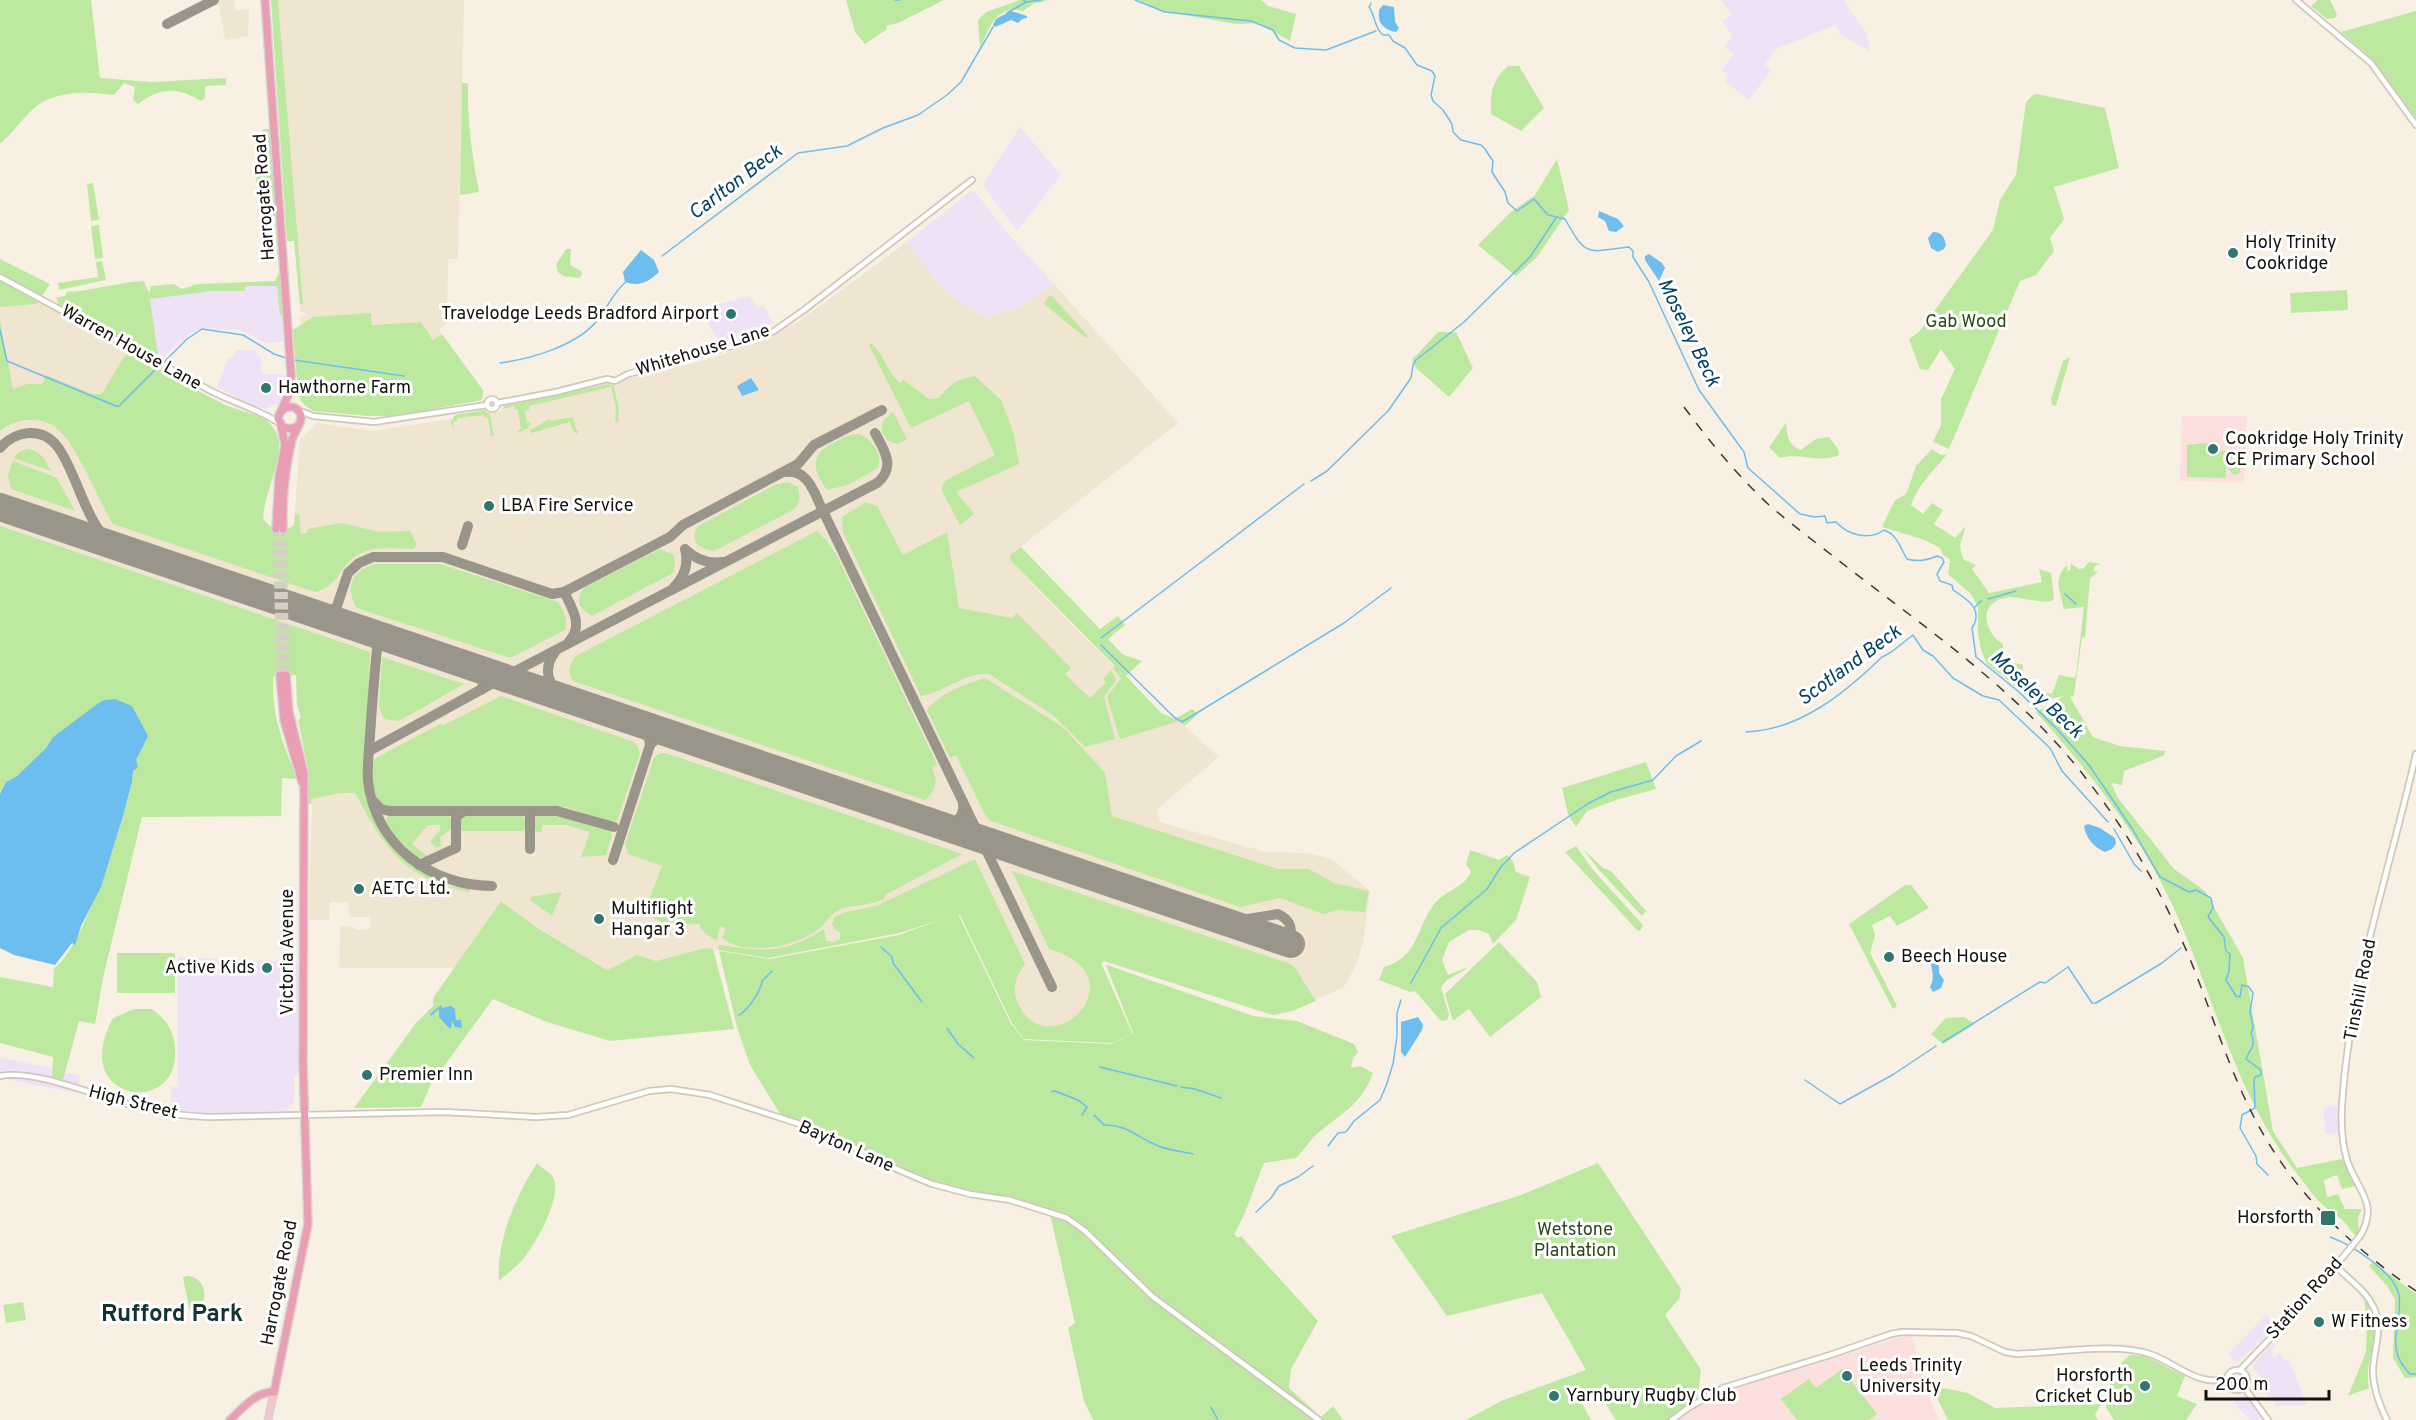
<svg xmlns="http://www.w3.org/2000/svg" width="2416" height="1420" font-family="Overpass,sans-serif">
<rect width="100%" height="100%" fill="#f8f1e3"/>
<!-- commercial -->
<g fill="#efe2f6">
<polygon points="1720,0 1843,0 1867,34 1870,51 1840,34 1836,25 1775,49 1765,65 1772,69 1749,100 1725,81 1727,78 1726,73 1721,70 1734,54 1724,46 1733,37 1722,21 1732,14"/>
<polygon points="1020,127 1061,175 1017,231 984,187 983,184"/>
<polygon points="971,191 977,194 1004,229 1054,284 1020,307 985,318 950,295 938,284 907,242"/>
<polygon points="282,281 285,342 266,343 240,330 205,328 194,331 163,357 158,355 149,294"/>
<polygon points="750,296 757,308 763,305 773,322 757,331 719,342 700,309"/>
<polygon points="235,350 255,350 259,357 261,357 262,374 283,374 287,379 285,395 279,403 265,409 256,407 217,387 227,360 235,355"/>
<polygon points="178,957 299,962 298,1072 294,1078 294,1103 286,1111 186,1113 171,1111 171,1087 178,1087"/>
<polygon points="0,1057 53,1069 52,1077 62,1080 65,1073 80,1075 77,1093 5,1079 0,1080"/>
<polygon points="2339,1106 2340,1133 2325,1134 2324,1107"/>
<polygon points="2266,1315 2276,1326 2237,1363 2228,1354"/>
<polygon points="2272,1343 2276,1346 2270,1352 2274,1358 2280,1353 2286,1361 2289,1359 2307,1405 2275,1406 2275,1402 2264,1392 2260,1384 2264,1381 2252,1366"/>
<polygon points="2244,1393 2263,1417 2259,1420 2251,1420 2233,1403"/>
</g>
<!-- built -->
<g fill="#f0e5d0">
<polygon points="218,0 234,0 235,10 249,10 248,36 225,40"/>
<polygon points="276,0 464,0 458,259 448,259 447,323 439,329 442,334 433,340 421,322 372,325 371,313 301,324 300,317 305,316 304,312 300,312"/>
<polygon points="907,242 938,284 950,295 985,318 1020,307 1054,284 1178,423 1009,556 1011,561 1040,592 1161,713 1179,721 1219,757 1157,809 1160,822 1266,852 1307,853 1330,858 1370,891 1363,943 1356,965 1344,987 1292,1011 1273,1015 1104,961 1101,963 1132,1033 1112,1043 1024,1039 1012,1023 960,915 957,914 899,933 768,958 705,948 656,961 637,955 607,970 539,929 501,901 455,968 339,968 340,926 352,926 356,930 370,929 371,917 349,917 349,902 330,902 329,920 308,920 312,810 311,710 297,705 296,675 273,676 273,694 36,616 0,588 0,398 8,358 0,320 0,307 37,304 39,301 147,365 227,406 268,422 278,435 279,445 269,491 264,505 263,520 273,529 290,528 294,525 300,439 318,423 373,431 500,411 504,407 702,361 742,348 798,322"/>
</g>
<!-- education -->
<g fill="#fbe0dd">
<polygon points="2182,416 2247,416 2244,483 2180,481"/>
<polygon points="1911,1334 1926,1390 1939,1420 1678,1420 1724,1391"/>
</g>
<!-- green -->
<g fill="#bde8a0">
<path d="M0,0h91l9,78 52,4 74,-4v7l-21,1v12l-4,3c-24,-14 -40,-14 -63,3l-5,-4 2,-13 -11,-4 -10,12c-26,-4 -60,-5 -81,14 -12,11 -21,25 -33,35z"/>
<polygon points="271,0 278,0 303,304 300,304 294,241 287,241"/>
<polygon points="846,0 944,0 898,23 886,26 887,29 865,44 855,32"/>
<path d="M1020,0h29l-16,4 -10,7c-28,-6 -33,16 -43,37l-2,-28 8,-8z"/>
<polygon points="1138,0 1261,0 1268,6 1296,14 1290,41 1259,23 1236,24 1162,11"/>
<polygon points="2318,0 2330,0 2337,15 2335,18 2327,19 2311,6"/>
<polygon points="2416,11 2416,118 2369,56 2341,32"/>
<path d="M1508,66h11l25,42 -23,23 -30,-17c-1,-20 1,-35 17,-48z"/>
<path d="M462,83h6c-1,37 4,73 11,109l-19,3z"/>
<polygon points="2037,94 2105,108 2119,168 2054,187 2064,219 2050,238 2054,251 2036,275 2020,281 1949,449 1933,442 1941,425 1941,399 1955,369 1941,349 1928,370 1920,369 1909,339 1919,332 1993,230 2000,200 2016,175 2026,102 2033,95"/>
<polygon points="263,129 270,129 278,218 264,211 256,182"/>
<polygon points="1557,159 1569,210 1537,257 1516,276 1478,245 1511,212 1535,195"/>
<polygon points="93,183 99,220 91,221 87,184"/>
<path d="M275,223h3l5,92h-3l-3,-29h-31l-2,5h-31l-63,8 8,56 -3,3 -96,-53 -3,-7 9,-2 2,-4c26,-1 51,-10 77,-11l5,12 2,-7 23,-2 8,5 15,-5 78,-3 4,-9z"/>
<polygon points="99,225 103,258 95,259 91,226"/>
<polygon points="566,249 571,249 570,265 581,271 582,275 579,278 563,276 558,272 556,265"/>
<polygon points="0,259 50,284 37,304 0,307"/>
<polygon points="102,261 106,280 59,290 58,283 98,277 96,262"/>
<polygon points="2347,290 2348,310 2291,313 2290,293"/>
<polygon points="1049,296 1052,296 1088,336 1086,338 1044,304"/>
<path d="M371,313l1,12 49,-3 12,18 9,-6 41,56 -1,10 -87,16h-27l-54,-5c-9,-4 -14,-9 -16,-18l-5,-63 20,-13z"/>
<path d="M0,320l13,69 14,-5h15l4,-9 46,19h10l21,-36 5,-5h4c31,17 61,36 93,52 13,6 32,8 43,17 6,5 10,13 11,20 1,26 -15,52 -16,77l10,10 17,-1 4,-3 1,-11h4l2,20 6,-1 1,-4 33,-6 39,9 30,-1 7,14 -4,4c-16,0 -37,-3 -52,4 -22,10 -20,33 -46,39l-202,-68c-15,-25 -34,-74 -53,-93 -16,-16 -44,-14 -60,0z"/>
<polygon points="1438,332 1456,332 1473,368 1449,397 1415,367 1412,360"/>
<path d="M871,343c14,12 15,28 29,40l4,-3 25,19 10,-1c12,-15 17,-18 36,-22l26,24 13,34 5,30 -63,28 18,22 -14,11 -18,-34v-5l4,-6 49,-25 -26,-54 -58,27 -42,-83z"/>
<polygon points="2070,357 2056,406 2052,405 2051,399 2063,361"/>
<polygon points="609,384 614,387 619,410 618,423 615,421 616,407 611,387 529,406 529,410 525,411 527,422 531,422 528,428 518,433 518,430 521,429 518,410 515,410 514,406 502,409 505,406"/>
<polygon points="484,410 490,415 494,436 491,436 488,418 485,418 484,415 457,418 457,421 453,422 454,430 451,422 455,415"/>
<polygon points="893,412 907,439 897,444 887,440 882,432 883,421"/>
<polygon points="573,417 576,429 578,431 577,434 573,431 570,422 531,433 530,430 550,419 551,421"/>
<path d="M1786,423c1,12 2,23 15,27l15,-11 13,-2 9,12 1,6c-20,9 -41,-3 -59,3l-11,-11z"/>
<path d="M860,434c12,6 23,21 18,34l-30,17 -21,5c-14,-19 -18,-35 6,-47 9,-5 17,-9 27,-9z"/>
<polygon points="2205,443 2211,443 2211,451 2215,451 2215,454 2225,450 2225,458 2226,455 2231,455 2240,461 2240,473 2234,475 2226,467 2226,478 2187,477 2187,445"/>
<path d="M27,449c14,1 18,11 24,22l-37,-13 5,-6z"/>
<path d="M1932,449l9,6 6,-1c-13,17 -29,30 -36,51l12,9 9,-11 11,7 -9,14 21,14 10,-11c-2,15 -9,16 -1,33l12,5 -4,4 17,24 53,-11 -3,-13 12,4 3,25 -2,3c-17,3 -36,-8 -52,-2 -23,9 -13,36 3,45v16l20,5v11l7,2 4,12 18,4 7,-19 16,3 1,-4 8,-67 -20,2c-4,-17 -11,-29 2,-43l2,2 -2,3 4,-1 1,-6 8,5 5,-1 5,-6 12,2 -6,2 -2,5 5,1 -8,6 -5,60 -3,-1 -8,58 -4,2 23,40 26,9 47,5 -3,5 -39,15 -2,14 -11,-2 7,15 56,71 31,22 38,67 30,173 24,37 45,-9 14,27 -14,3 -5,-14 -13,5 3,17 11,-3 7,15h17l-4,8 1,14 -3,5c-7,-6 -7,-10 -14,-16 -5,-6 -12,-9 -18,-14 -10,-8 -18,-21 -26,-31 -63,-80 -84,-180 -126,-271 -34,-72 -84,-133 -136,-192l28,-16c-8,2 -18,2 -22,11l-55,-43 -6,-14 -3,-16v-27l-7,-13 -23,-20 2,-15 -7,-4 -3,-7 -15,-8 -43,-13 13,-27 10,-5 2,-3 9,-26z"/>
<polygon points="13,461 57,478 75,511 11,489 8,475"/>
<path d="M788,482l10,5c2,9 3,16 -5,23l-79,41c-15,-2 -26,-10 -16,-25l77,-41z"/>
<path d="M866,502l11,4 26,49 44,-23 12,76 53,10 5,-5 54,55 -6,6 25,24 16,-16 -3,-3 8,-9 5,8v2l-12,17 11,42 -30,8 -32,-32 -64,-41c-24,-2 -45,19 -68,22l-78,-164 -1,-15z"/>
<path d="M0,526l370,126 -6,119 1,23 4,13 18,34 22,22 40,23 21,3v3c-67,-14 -84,-42 -115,-99h-15l-29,6 1,5 -4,-1v-34l-10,-49 3,-2 -4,-13 -1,-30 -23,1c-1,42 9,64 24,103l-15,-1 -1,38 -139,1 -39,161 -8,46 -16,-3 -16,59 -11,-3 1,-20 -53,-14v-66l53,10 1,-19c27,-13 78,-166 79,-198l-63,-46 -17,13 -7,11 -29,28 -11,6 -6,12z"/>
<path d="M817,531l9,9 11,16 100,208 -5,4c6,13 5,21 -7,32l-352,-119c-6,-9 -4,-17 3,-25z"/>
<polygon points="1021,547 1100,629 1118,616 1125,625 1108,639 1122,654 1142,661 1126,676 1161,713 1175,719 1192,709 1198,714 1185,726 1179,721 1120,739 1107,697 1121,678 1113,668 1115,666 1011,561 1009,556"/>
<path d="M660,549l14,6 1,11 -2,7 -81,43c-13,-8 -18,-15 -8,-28z"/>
<path d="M375,564h65l118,38c6,9 10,17 7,28l-53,27h-5l-150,-49c-13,-21 -5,-37 18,-44z"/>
<polygon points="382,657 464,684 399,721 384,719 379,707"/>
<path d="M985,678l79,50 41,45 7,43 166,53h31l25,14 35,8 -4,21 -26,-2 -16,4 -43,-16 -40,9 -249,-86 -6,-6 -29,-60 -6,3 -23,-48c14,-18 37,-25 58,-32z"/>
<path d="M501,696l133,46 4,5 2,7 -23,67 -5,1 -47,-15 -181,-1 -5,-3c-5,-12 -11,-34 -3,-45l64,-34 4,1z"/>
<path d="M660,753h6l296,101 -77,41 -1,4c-14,7 -31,5 -45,11 -9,4 -13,13 -20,19 -23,18 -73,28 -97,9l4,-10 -6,-1 -3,12 -2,1 -14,-10 -2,-6 -33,1 -22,-13 18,-46 -34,-12 -3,-10 29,-86z"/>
<polygon points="1646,762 1656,789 1616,800 1587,811 1576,827 1568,814 1562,788"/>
<polygon points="389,815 448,815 452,820 452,828 440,837 441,846 437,848 430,842 440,830 440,825 428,825 412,844 427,856 418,858 395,836 385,820"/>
<polygon points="465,815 519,815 523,816 527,824 523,831 460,831 459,822"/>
<polygon points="560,815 610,830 612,835 606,855 581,857 590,832 567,825 542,825 542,832 536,832 533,819 537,816"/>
<polygon points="1576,846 1593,870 1643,925 1640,931 1637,930 1565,852"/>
<polygon points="1583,849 1603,868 1611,871 1646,911 1642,916 1599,870"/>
<path d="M1470,850l29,10 8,-5 6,6 3,11 14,5 -14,43 -23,24 -4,-10 -11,-4h-9l-20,12 -7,18 6,15 20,-8c-9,9 -20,8 -27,21l8,26 -2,6 -6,1 -26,-30 -5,1 -31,-12 5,-13c37,-10 32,-44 53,-66 11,-11 29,-15 34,-30l-5,-6z"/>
<path d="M975,859l50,105c-10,13 -14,26 -6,42 33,61 123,-31 30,-57l-37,-78 276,92 7,5 21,33 -24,10 -19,4 -169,-54 -3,2 31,70 -20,10 -88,-4 -12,-16 -52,-108 -2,-1 53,110 13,16 87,4 22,-11 -27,-68h1l146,51 44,5 57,23 4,8 -5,6 -2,10 9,-2 13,7c-12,32 -30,39 -55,60 -8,7 -14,17 -22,25l-32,5c-11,26 -16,48 -30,71l4,4 3,-2 77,85 -27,48 -2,19 32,29 12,-11 10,14h-250l-9,-19 -16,-73 7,-5 -26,-113 -40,-13 -38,-5 -37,-10 -46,-19 -59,-31 -49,-18 -30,-49 -13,-38 -18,-76 50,8 130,-24 41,-15 -41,13 -131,25 -49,-8 -1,-5c46,6 65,10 106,-16l2,12 8,1 6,-3v-7l-6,-3 -2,-5 2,-7 12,-5 30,-6z"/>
<polygon points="1905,885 1911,885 1929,908 1897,926 1890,916 1872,925 1875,935 1870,953 1897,1006 1893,1009 1849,924"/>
<polygon points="562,892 552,916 530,900 530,897"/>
<polygon points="501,901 539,929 607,970 637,955 656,961 705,948 713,949 734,1029 610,1041 547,1022 493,999 431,1084 421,1107 354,1108 416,1023 433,1006 433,998"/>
<polygon points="1499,942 1537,982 1541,997 1490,1037 1469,1009 1453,1021 1445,994"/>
<rect x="117" y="953" width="58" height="40"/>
<path d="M134,1009h18c15,12 21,20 23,39 6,70 -108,55 -62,-30z"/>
<polygon points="1964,1017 1975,1024 1943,1044 1931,1034 1946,1018"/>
<path d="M537,1163c6,7 17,10 18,20 3,21 -19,60 -32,76 -7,8 -16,15 -24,22 -3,-40 17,-85 38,-118z"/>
<polygon points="1598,1163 1681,1289 1679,1299 1665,1315 1701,1370 1697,1400 1669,1420 1616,1420 1598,1392 1581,1402 1591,1420 1466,1420 1501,1401 1586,1370 1542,1293 1447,1316 1391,1236 1521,1195"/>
<polygon points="2373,1262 2416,1294 2416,1377 2405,1378 2393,1358 2395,1299 2387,1286 2369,1266"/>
<path d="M186,1276c20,-1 25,28 8,36l-4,-1 -7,-33z"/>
<path d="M2364,1297c25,41 -1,52 5,91l-21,8 18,-44 1,-27z"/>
<polygon points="23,1302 26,1320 6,1323 3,1305"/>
<path d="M2130,1355l15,1 40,20 -8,20 20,8 -11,16h-72l-8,-13c2,-22 6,-38 24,-52z"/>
<polygon points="1842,1369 1877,1414 1869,1420 1797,1420 1781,1399 1809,1379 1816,1388"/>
<polygon points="1944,1388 1968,1393 1995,1408 2101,1404 2095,1415 2098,1420 1948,1420 1934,1392"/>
</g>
<!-- water -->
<g fill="#6dbdef">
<path d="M1383,5l11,2 1,15 4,6 -3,4c-12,-2 -19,-9 -17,-22z"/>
<polygon points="1011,11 1027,16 1027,18 1022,19 1018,23 1011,20 995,27 993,25 996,19"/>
<polygon points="1599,211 1618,219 1624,226 1616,232 1609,231 1605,221 1598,217"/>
<path d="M1933,232c9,0 11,5 13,13l-2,4 -6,3 -7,-4 -3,-10z"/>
<path d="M641,250l13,10 5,12c-11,10 -19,15 -34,10l-2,-10z"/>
<polygon points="1649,254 1662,263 1665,268 1659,281 1645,260 1645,256"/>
<polygon points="751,378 759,390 742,396 737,386"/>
<polygon points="115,699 132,706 148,736 136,760 138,767 133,771 132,782 123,816 101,887 81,926 75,945 72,943 55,965 14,955 0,948 0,794 6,782 17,776 46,748 53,737 96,705 104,700"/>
<path d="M2088,824l12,4 15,10 1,6 -4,5 -7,3c-11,-5 -19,-13 -21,-26z"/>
<path d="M1933,953l6,14v6l5,7 -3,8 -8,4 -3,-5c6,-10 1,-21 -2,-32z"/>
<polygon points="441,1005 442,1008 451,1006 455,1009 456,1020 461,1020 462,1028 455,1027 452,1021 451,1028 449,1028 439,1017 439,1009 431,1016 430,1014"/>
<polygon points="1418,1017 1423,1025 1422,1030 1405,1057 1401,1052 1401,1022"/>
</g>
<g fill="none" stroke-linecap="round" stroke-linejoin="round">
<!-- stream -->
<g stroke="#6dbdef" stroke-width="1.5">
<polyline points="895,0 900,0"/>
<polyline points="1023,0 1026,2 1041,0"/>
<polyline points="1135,0 1165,12 1251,21 1273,30 1279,40 1295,48 1326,50 1376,31"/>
<path d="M1371,3l-2,4c7,10 5,21 14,28h6l4,6 12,7 12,17 15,6 3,5 -4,19 2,6 10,9 9,14 1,8 8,8 20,5 4,4 8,12 -1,11 13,20 3,11 9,8 17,-12 14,16 17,4c22,39 21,33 64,28l4,4v6l16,25 50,108 45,62 4,16 52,46 15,3 10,-1 2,7 9,-1c12,13 33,19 48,8 14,5 16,18 23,29 10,3 21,1 30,-3l5,2 2,4 -7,12 3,7 12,4 1,5c15,10 31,19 19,38l4,29 43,35 38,37 32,36 44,65 27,47 29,15 7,-2 15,8 2,10 -5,9 16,20 2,14 4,3 -1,17 -3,9 10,16 4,1 2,-12 7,2 4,6 -3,19 3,15 -2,7c6,12 -1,14 -5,25l15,11v5l-6,2 -1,3 1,28 -13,7 -2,13 16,28 1,8 11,11"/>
<polyline points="1007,13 1026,2"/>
<polyline points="662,256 798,153 847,146 883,128 918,115 947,95 961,82 993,27"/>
<polyline points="0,330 7,361 116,406 119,406 159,366"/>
<polyline points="294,360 404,376"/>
<polyline points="163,363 187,339 202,329 243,335 274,354 286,358"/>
<path d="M500,363c31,-4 80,-18 99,-45 10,-13 15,-27 28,-37"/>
<polyline points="1311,481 1327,471 1388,411 1411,378 1413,365 1416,360 1464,322 1530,257 1556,218"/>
<polyline points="2065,594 2076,604"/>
<polyline points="1988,599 2016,591"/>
<polyline points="1975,607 1981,601"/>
<polyline points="1101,638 1304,484"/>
<polyline points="1101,645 1174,717 1182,722 1344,623 1391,588"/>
<path d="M1746,732c54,-2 99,-39 136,-75 11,-4 21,-15 31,-22l10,15 10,6 20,22 30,18 16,4 51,48 12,23 46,51"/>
<polyline points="2114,829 2134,864 2141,871"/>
<polyline points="881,947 892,957 893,963 922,1002"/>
<polyline points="1411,983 1441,928 1487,889 1501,867 1514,853 1589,803 1611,792 1653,780 1676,756 1701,741"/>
<path d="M739,1015c9,-5 22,-24 23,-34l10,-10"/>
<polyline points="947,1028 958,1044 974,1058"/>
<polyline points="1943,1042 2040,982 2045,983 2068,967 2092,1003 2096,1003 2162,963 2181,948"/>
<polyline points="1100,1067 1177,1086"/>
<polyline points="1805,1080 1840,1104 1894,1074 1936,1046"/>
<polyline points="1181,1087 1195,1089 1221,1098"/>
<polyline points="1052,1092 1055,1091 1078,1100 1087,1107 1082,1115"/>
<path d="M1094,1115l10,10c20,-1 31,10 48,18 11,7 28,8 41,11"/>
<polyline points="1328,1146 1338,1133 1346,1132 1354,1121 1380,1100 1386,1086 1393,1064 1397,1036 1397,1013 1401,1000"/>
<polyline points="1256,1212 1271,1198 1279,1186 1298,1177 1313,1166"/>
<path d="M2330,1237c20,7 65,35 69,58 4,31 -16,52 11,79h6"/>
<polyline points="1211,1407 1218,1420"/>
</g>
<!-- taxiway -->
<g stroke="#9a958b" stroke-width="10">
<polyline points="167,24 214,0"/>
<path d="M0,448c15,-17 41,-22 57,-2 17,22 25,61 42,84 7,9 17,14 27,19"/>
<path d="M786,472c22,-4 29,23 37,39l229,476"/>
<polyline points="0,502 16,512"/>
<polyline points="462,545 468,526"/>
<path d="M674,587c10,-10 15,-23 11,-38 11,11 23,15 38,13"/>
<path d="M564,592c9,18 20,34 4,51"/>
<polyline points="337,606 348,573 359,563 373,557 443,557 552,594 564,592 670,537 683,525 798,464 814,445 882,410"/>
<polyline points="317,614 329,614 337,606 337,616 345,623"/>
<polyline points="362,629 374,636 377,649 386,641 401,642"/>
<path d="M377,649c-3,28 -5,57 -7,86 -1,15 -3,31 -2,46 8,65 62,104 124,105"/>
<path d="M555,652c-13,17 -7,35 10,46"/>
<polyline points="473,667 480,670 485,679 481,690"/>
<polyline points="485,670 512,672"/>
<polyline points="498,682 525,684"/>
<polyline points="638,723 648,732 650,745 659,736 672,735"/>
<path d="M369,751l135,-74 373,-194c19,-15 8,-32 -2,-50"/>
<polyline points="374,802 381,809 389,811 557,811 614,827"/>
<path d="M938,824c16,3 27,-6 25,-22"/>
<polyline points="979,831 999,845"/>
<polyline points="530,849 530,812"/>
<polyline points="613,860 650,745"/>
<polyline points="419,865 456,848 456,817 464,811"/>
<path d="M1222,921h13l43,-7c13,6 16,16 9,28 -17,13 -26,-2 -39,-12"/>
</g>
<!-- runway -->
<polyline stroke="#9a958b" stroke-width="28" points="0,507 1291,944"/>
<!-- highway-tunnel -->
<g stroke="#d6cfc3" stroke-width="7" stroke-dasharray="7 3.5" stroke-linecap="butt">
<polyline points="276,529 280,675"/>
<polyline points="283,529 286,675"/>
</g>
<!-- minor casing -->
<g stroke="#cfc8bb" stroke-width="8">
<g id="minor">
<polyline points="2296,0 2371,63 2416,125"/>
<path d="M0,277l209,113c23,12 49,19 70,33"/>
<circle cx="492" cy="404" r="5"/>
<polyline points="497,403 556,392 607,379 615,381 628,374 740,344 774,331 804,310 972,180"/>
<polyline points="298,410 313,416 374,422 487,405"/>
<path d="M0,1076c34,-7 96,20 131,29 26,8 51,11 78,12l235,-5 92,5 32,-2 81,-24 22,-2 39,6 108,35 83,41 31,13 38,10 40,6 57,18 18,13 68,66 166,123"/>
<path d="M2360,1236c20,-33 -4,-47 -13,-76 -5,-17 -6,-36 -5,-54 7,-120 48,-236 74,-352"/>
<path d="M2337,1267c13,14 29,23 37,41 10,22 -1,41 -1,63 0,17 7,35 14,49"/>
<polyline points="2240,1370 2301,1306 2343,1257"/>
<circle cx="2237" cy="1380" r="10"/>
<polyline points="2244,1387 2268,1420"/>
<path d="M1672,1420l16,-12 35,-20 110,-34 58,-20 11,-2 55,1 14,3 34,16 12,2c39,-1 98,-12 133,0 26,9 48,33 77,25"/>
</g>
</g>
<!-- major casing -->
<g stroke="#d5d4d3" stroke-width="9">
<polyline id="major" points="268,1420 274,1392"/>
</g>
<!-- highway casing -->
<g stroke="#d5d4d3" stroke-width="10">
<g id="highway">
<polyline points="265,0 291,374 290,391 282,409"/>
<polyline points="276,529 279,477 285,445 281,425"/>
<path d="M283,529c-1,-30 2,-60 9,-89 2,-7 8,-14 9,-21 1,-15 -21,-17 -23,0l5,8 8,2 7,-3"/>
<polyline points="280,675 284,720 302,782"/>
<path d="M230,1420c12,-11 26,-29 44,-28l34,-168 -5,-160 1,-291 -15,-61 -3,-37"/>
</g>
</g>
<!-- minor -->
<use href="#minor" stroke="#fff" stroke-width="4.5"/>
<!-- major -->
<use href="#major" stroke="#f2c5d2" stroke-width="6"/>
<!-- highway -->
<use href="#highway" stroke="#ea9eb4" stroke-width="7"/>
<!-- rail -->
<path stroke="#3c3933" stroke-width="1.5" stroke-dasharray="10 10" stroke-linecap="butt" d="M1684,407c26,35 53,68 85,98 22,19 46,37 69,55 87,68 182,131 250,221 42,54 75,114 102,178 26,64 44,129 81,188 37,59 88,105 145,144"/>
<!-- minor-bridge casing -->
<g stroke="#cfc8bb" stroke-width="8" stroke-linecap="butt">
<polyline id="minor-bridge" points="2343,1257 2360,1236"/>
</g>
<!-- minor-bridge -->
<use href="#minor-bridge" stroke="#fff" stroke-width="4.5"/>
</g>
<!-- markers -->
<g fill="#2f766c" stroke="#fff" stroke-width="2">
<circle cx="2233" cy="253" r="6"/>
<circle cx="731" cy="314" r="6"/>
<circle cx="266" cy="388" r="6"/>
<circle cx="2213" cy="449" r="6"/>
<circle cx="489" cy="506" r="6"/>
<circle cx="359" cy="889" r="6"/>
<circle cx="599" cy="919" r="6"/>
<circle cx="1889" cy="957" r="6"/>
<circle cx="267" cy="968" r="6"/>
<circle cx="367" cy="1075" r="6"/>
<rect x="2320" y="1210" width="16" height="16" rx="3"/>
<circle cx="2319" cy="1322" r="6"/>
<circle cx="1847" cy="1376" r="6"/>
<circle cx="2145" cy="1386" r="6"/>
<circle cx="1554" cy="1396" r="6"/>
</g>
<g text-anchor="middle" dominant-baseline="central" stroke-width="6" stroke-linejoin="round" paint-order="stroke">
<!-- street labels -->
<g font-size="18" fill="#13100c" stroke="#fff">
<text transform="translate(265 197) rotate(-94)">Harrogate Road</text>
<text transform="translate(131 348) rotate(29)">Warren House Lane</text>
<text transform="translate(703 351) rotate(-17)">Whitehouse Lane</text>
<text transform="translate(288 952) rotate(-90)">Victoria Avenue</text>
<text transform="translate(2361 990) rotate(-79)">Tinshill Road</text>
<text transform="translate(133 1103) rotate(14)">High Street</text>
<text transform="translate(846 1147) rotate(24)">Bayton Lane</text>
<text transform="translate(280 1283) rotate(-79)">Harrogate Road</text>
<text transform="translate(2305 1299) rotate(-48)">Station Road</text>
</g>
<!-- poi labels -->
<g font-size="18" fill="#13100c" stroke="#fff" text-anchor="start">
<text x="2245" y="243">Holy Trinity<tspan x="2245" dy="21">Cookridge</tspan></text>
<text x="719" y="314" text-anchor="end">Travelodge Leeds Bradford Airport</text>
<text x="278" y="388">Hawthorne Farm</text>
<text x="2225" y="439">Cookridge Holy Trinity<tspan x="2225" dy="21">CE Primary School</tspan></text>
<text x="501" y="506">LBA Fire Service</text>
<text x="371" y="889">AETC Ltd.</text>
<text x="611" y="909">Multiflight<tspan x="611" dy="21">Hangar 3</tspan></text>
<text x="1901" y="957">Beech House</text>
<text x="255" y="968" text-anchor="end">Active Kids</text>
<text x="379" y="1075">Premier Inn</text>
<text x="2314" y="1218" text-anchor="end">Horsforth</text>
<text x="2331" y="1322">W Fitness</text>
<text x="1859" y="1366">Leeds Trinity<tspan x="1859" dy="21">University</tspan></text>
<text x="2133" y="1376" text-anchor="end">Horsforth<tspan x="2133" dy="21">Cricket Club</tspan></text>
<text x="1566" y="1396">Yarnbury Rugby Club</text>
</g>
<!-- park labels -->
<g font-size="18" fill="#2d4817" stroke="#fff">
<text x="1966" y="322">Gab Wood</text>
<text x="1575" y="1230">Wetstone<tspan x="1575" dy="21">Plantation</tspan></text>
</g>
<!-- water labels -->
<g font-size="20" font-style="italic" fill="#004363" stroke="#fff">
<text transform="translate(736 183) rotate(-37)">Carlton Beck</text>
<text transform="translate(1688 333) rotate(64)">Moseley Beck</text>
<text transform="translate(1850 666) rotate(-36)">Scotland Beck</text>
<text transform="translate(2036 695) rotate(43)">Moseley Beck</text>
</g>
<!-- district labels -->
<g font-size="24" font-weight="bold" fill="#133530" stroke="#fff">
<text x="172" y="1315">Rufford Park</text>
</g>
</g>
<!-- scale -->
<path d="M2206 1390v9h123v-9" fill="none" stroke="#13100c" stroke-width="3"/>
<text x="2215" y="1390" font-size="18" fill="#13100c" stroke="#ffffff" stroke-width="4.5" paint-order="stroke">200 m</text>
</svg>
